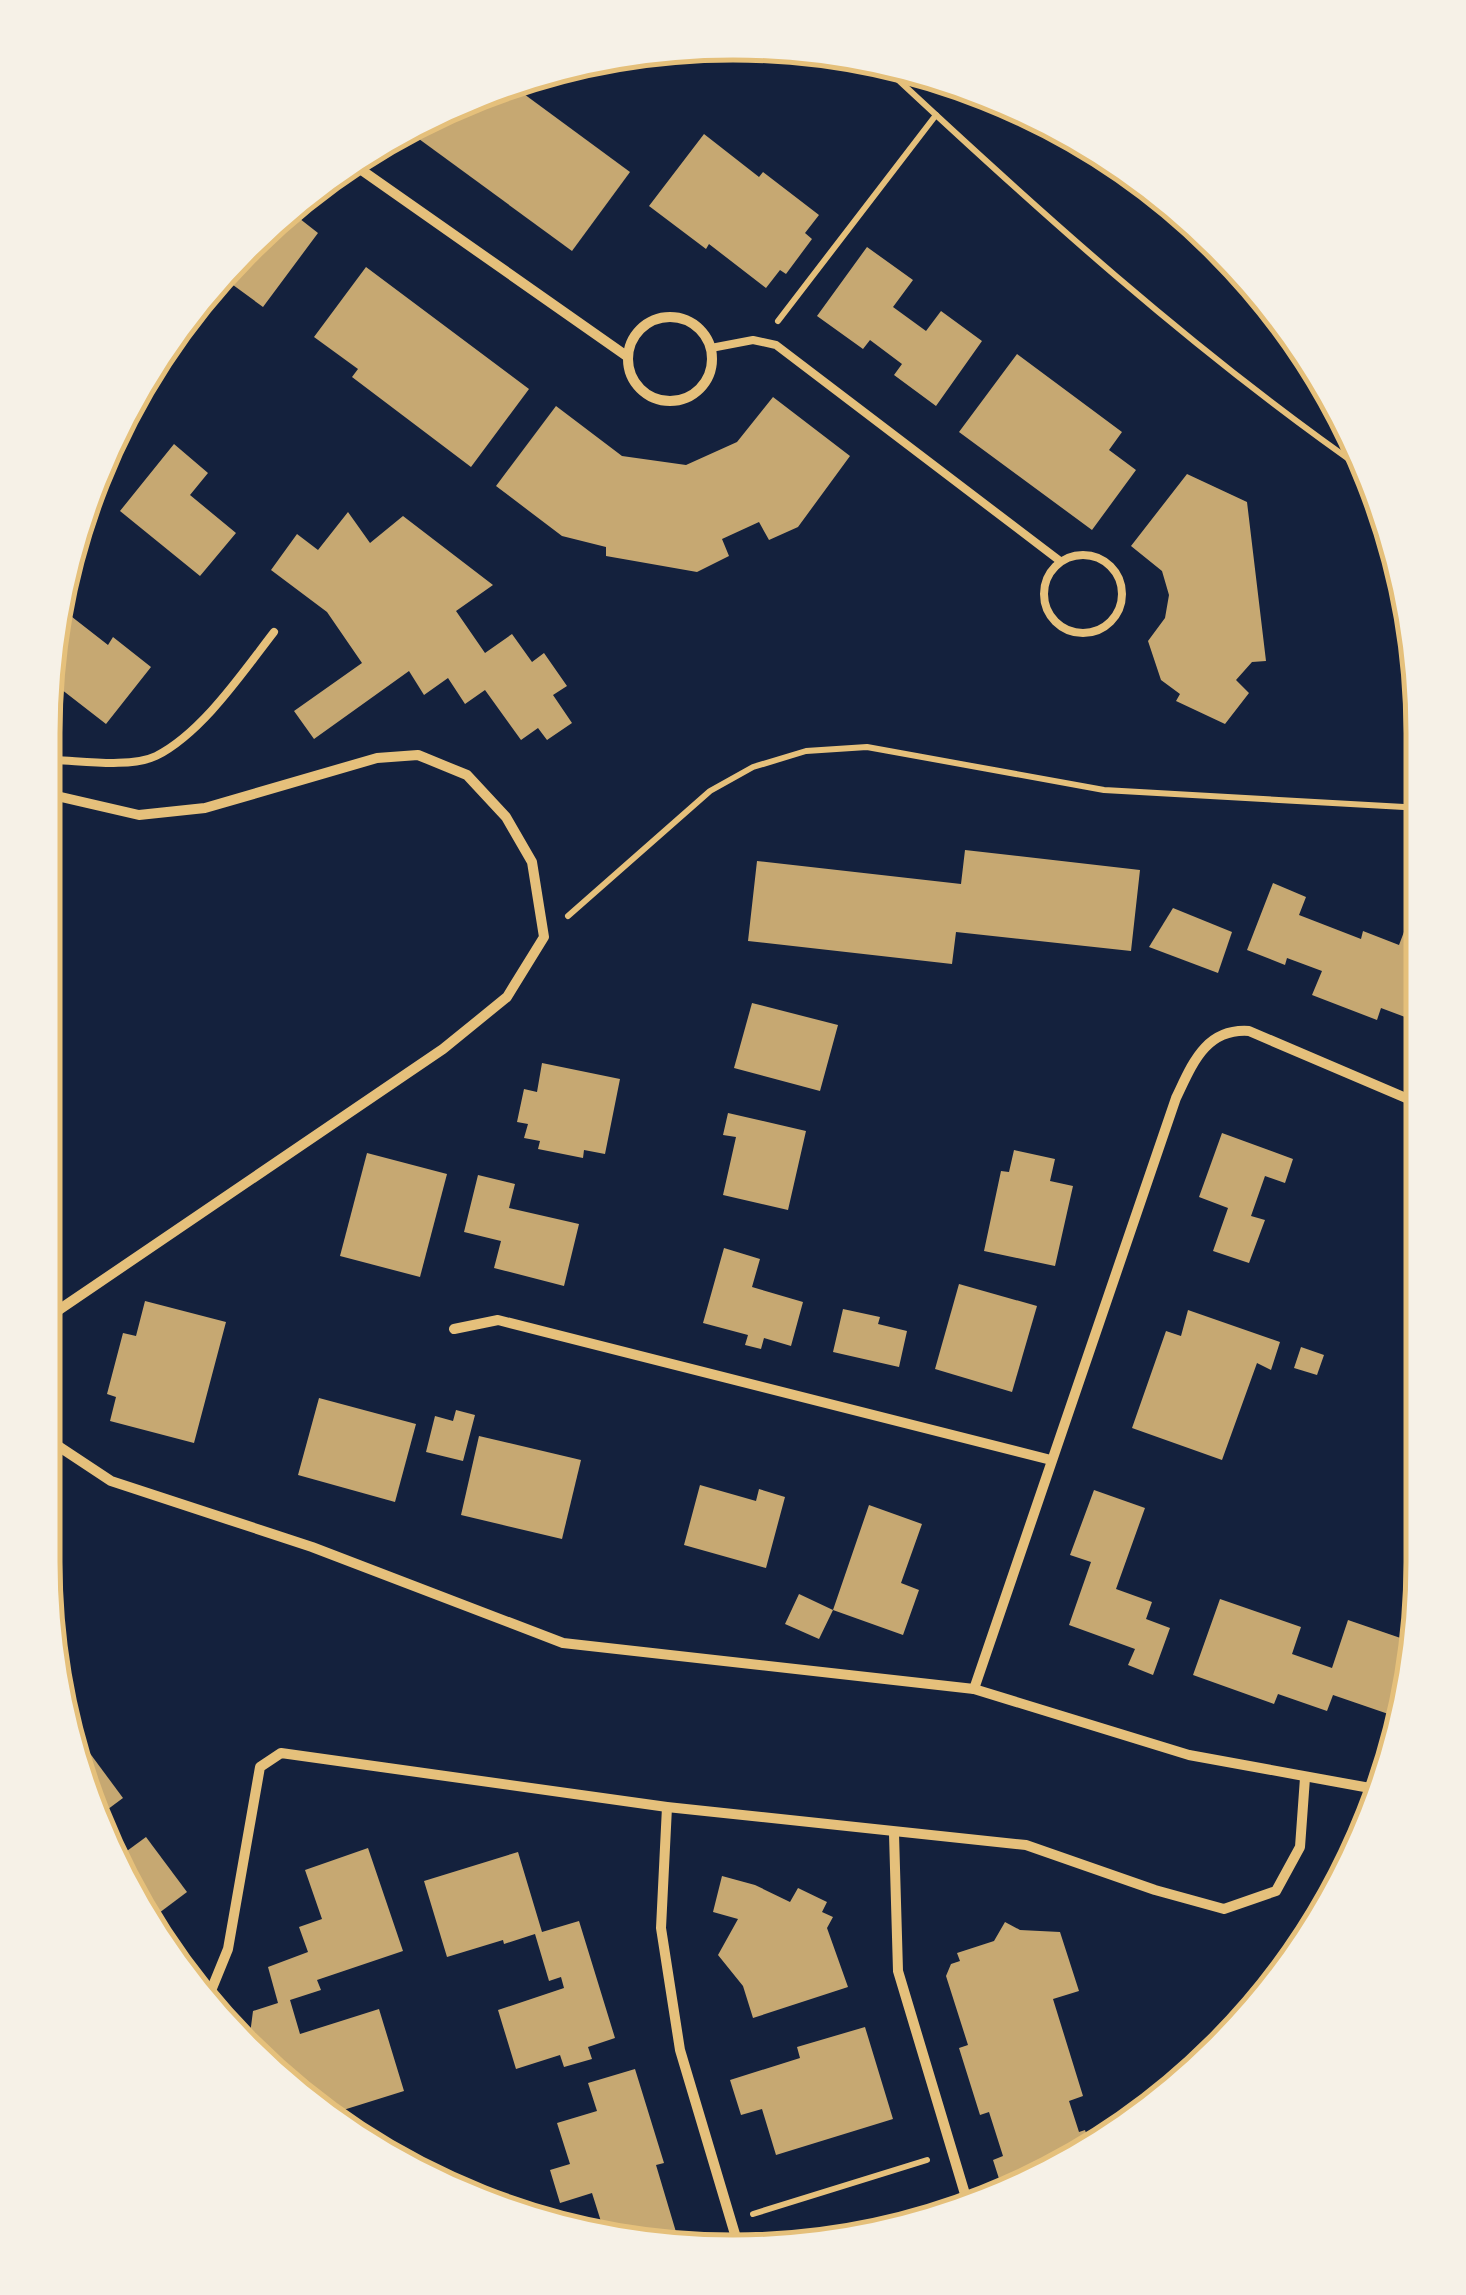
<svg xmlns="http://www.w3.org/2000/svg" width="1466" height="2295" font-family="'Golos Text',sans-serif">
<rect width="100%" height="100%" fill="#14213d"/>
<!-- building -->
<g fill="#c6a872">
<polygon points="509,83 630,172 572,251 404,128 427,114"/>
<polygon points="704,134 759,177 763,172 819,215 805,233 812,239 786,274 780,270 766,288 709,244 706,249 649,206"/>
<polygon points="295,215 318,233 263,307 218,274 276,220 286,228"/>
<polygon points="867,247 913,280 893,307 926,331 941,311 982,341 936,406 894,375 902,364 870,340 863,349 817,316"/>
<polygon points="366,267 529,389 471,467 352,377 358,369 314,337"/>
<polygon points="1017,354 1122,432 1109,450 1136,470 1092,530 959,432"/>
<polygon points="773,397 850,456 798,527 769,540 759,522 722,539 729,556 697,572 606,556 606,547 562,536 496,486 556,406 622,456 686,465 737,442"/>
<polygon points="174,444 208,473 190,495 236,533 200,576 120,511"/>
<polygon points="1187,474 1247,502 1266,661 1252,662 1236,680 1249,693 1225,724 1176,701 1180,694 1161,680 1148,641 1165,618 1169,595 1162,571 1131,546"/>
<polygon points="348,512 370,543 403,516 493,585 456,611 485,653 512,634 532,662 544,653 567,686 553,695 572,723 547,740 538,728 521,740 485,690 465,704 448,678 424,695 409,671 314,739 294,711 362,663 327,612 271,570 297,534 318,550"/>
<polygon points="58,606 108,645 113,637 151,667 106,724 48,679 48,642"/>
<polygon points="965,850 1140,870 1131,951 956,932 952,964 748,941 757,861 961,884"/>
<polygon points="1273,883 1306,897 1299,915 1361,939 1363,931 1399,945 1407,924 1421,929 1421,958 1410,985 1421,989 1421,1023 1381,1008 1377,1020 1312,995 1322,971 1287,958 1285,965 1247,950"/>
<polygon points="1173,908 1232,932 1218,973 1149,947"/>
<polygon points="752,1003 838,1025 820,1091 734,1068"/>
<polygon points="542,1063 620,1079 605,1154 584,1150 583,1158 538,1149 540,1141 524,1138 528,1124 517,1122 524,1089 537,1092"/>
<polygon points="728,1113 806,1131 788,1210 723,1195 736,1137 723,1135"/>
<polygon points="1222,1133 1293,1159 1285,1183 1265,1176 1251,1216 1265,1220 1249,1263 1213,1251 1228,1208 1199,1197"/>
<polygon points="1014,1150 1055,1159 1050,1181 1073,1186 1055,1266 984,1251 1001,1171 1009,1172"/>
<polygon points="367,1153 447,1174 420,1277 340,1256"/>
<polygon points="478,1175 515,1184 509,1208 579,1224 564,1286 494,1268 501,1241 464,1232"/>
<polygon points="724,1248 760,1259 752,1287 803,1302 791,1346 764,1338 761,1349 745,1345 748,1335 703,1323"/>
<polygon points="959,1284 1037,1306 1012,1392 935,1369"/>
<polygon points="145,1301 226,1322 194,1443 110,1421 116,1397 107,1394 123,1333 136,1336"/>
<polygon points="843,1309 880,1317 878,1324 907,1331 899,1367 833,1352"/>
<polygon points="1188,1310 1280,1342 1271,1370 1257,1363 1222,1460 1132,1428 1166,1331 1181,1336"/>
<polygon points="1301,1347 1324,1355 1317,1375 1294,1368"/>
<polygon points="319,1398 416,1424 395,1502 298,1475"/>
<polygon points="456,1410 475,1415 463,1461 426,1452 435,1416 453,1421"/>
<polygon points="479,1436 581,1460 562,1539 461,1515"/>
<polygon points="700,1485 756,1501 759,1489 785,1497 766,1568 684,1545"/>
<polygon points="1094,1490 1145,1508 1116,1589 1152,1602 1146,1619 1170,1628 1153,1675 1128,1665 1135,1649 1069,1625 1091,1562 1070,1555"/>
<polygon points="869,1505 922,1524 901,1583 919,1590 903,1635 833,1610 819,1639 785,1624 799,1594 833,1610"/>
<polygon points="1220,1599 1301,1627 1292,1654 1332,1668 1348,1620 1418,1644 1400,1718 1333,1695 1327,1711 1278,1694 1274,1704 1193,1675"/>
<polygon points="69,1725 123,1798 96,1818 79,1783"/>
<polygon points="146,1837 187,1892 147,1922 116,1859"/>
<polygon points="368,1848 403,1951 317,1980 321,1990 290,2000 300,2034 379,2009 404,2091 324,2116 312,2109 249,2042 253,2011 278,2003 268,1967 308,1952 299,1927 322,1919 305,1870"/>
<polygon points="518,1852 542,1932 579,1921 615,2038 588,2047 592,2059 564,2067 560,2055 516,2069 498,2010 564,1988 561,1977 549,1981 535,1934 504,1944 503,1940 447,1957 424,1881"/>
<polygon points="722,1876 755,1885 790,1902 798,1888 827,1902 822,1912 833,1917 827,1928 848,1987 753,2018 743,1986 718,1955 738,1919 713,1912"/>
<polygon points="1005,1922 1020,1930 1060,1932 1079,1991 1053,1999 1083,2096 1069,2101 1079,2132 1085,2130 1091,2148 1002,2188 993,2160 1003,2156 989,2112 980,2115 959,2048 968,2045 946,1976 951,1964 960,1961 957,1953 994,1941"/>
<polygon points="865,2027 893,2119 776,2155 762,2109 741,2115 730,2080 800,2058 797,2047"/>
<polygon points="635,2069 664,2163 656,2165 679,2242 675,2243 604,2231 592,2193 560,2203 550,2170 570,2164 557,2123 597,2111 588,2083"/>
<polygon points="927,2220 912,2229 897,2231 897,2229"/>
</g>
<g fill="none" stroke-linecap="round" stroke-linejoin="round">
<!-- path -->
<g stroke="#e5c07b" stroke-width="6">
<path d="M878,61c156,146 316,291 492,413"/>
<polyline points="778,321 936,115"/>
<polyline points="568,916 710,791 753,767 806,751 867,747 1104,790 1422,808"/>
<polyline points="753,2214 927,2160"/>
</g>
<!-- service -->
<g stroke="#e5c07b" stroke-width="8">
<polyline points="711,348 753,340 776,345 1060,561"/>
<circle cx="1083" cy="594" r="39"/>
<path d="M48,772l8,-12c27,1 75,8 100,-4 46,-23 87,-84 118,-124"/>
</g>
<!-- minor -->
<g stroke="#e5c07b" stroke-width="10">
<polyline points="350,162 628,357"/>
<circle cx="670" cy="359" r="42"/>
<polyline points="44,1320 443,1049 507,997 544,937 532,862 506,817 467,775 418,755 377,758 205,808 139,815 48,794"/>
<polyline points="454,1329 498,1320 1051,1460"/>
<polyline points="43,1436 111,1481 312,1547 563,1643 974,1689 1189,1755 1381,1790"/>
<path d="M974,1689l202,-591c16,-33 29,-70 73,-67l171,73"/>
<polyline points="667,1807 661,1928 680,2050 740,2251"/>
<polyline points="894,1834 898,1971 968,2204"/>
<polyline points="208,1998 228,1949 260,1767 281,1753 667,1807 1026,1845 1155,1890 1224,1909 1276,1891 1300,1847 1305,1778"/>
</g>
</g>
<!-- crop -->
<path d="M0 0H1466V2295H0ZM733 60H733A673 673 0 0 1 1406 733V1562A673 673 0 0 1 733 2235H733A673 673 0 0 1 60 1562V733A673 673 0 0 1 733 60Z" fill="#f6f1e7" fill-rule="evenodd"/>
<path fill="none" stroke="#e5c07b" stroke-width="5" d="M733 60H733A673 673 0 0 1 1406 733V1562A673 673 0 0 1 733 2235H733A673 673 0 0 1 60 1562V733A673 673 0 0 1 733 60Z"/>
</svg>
